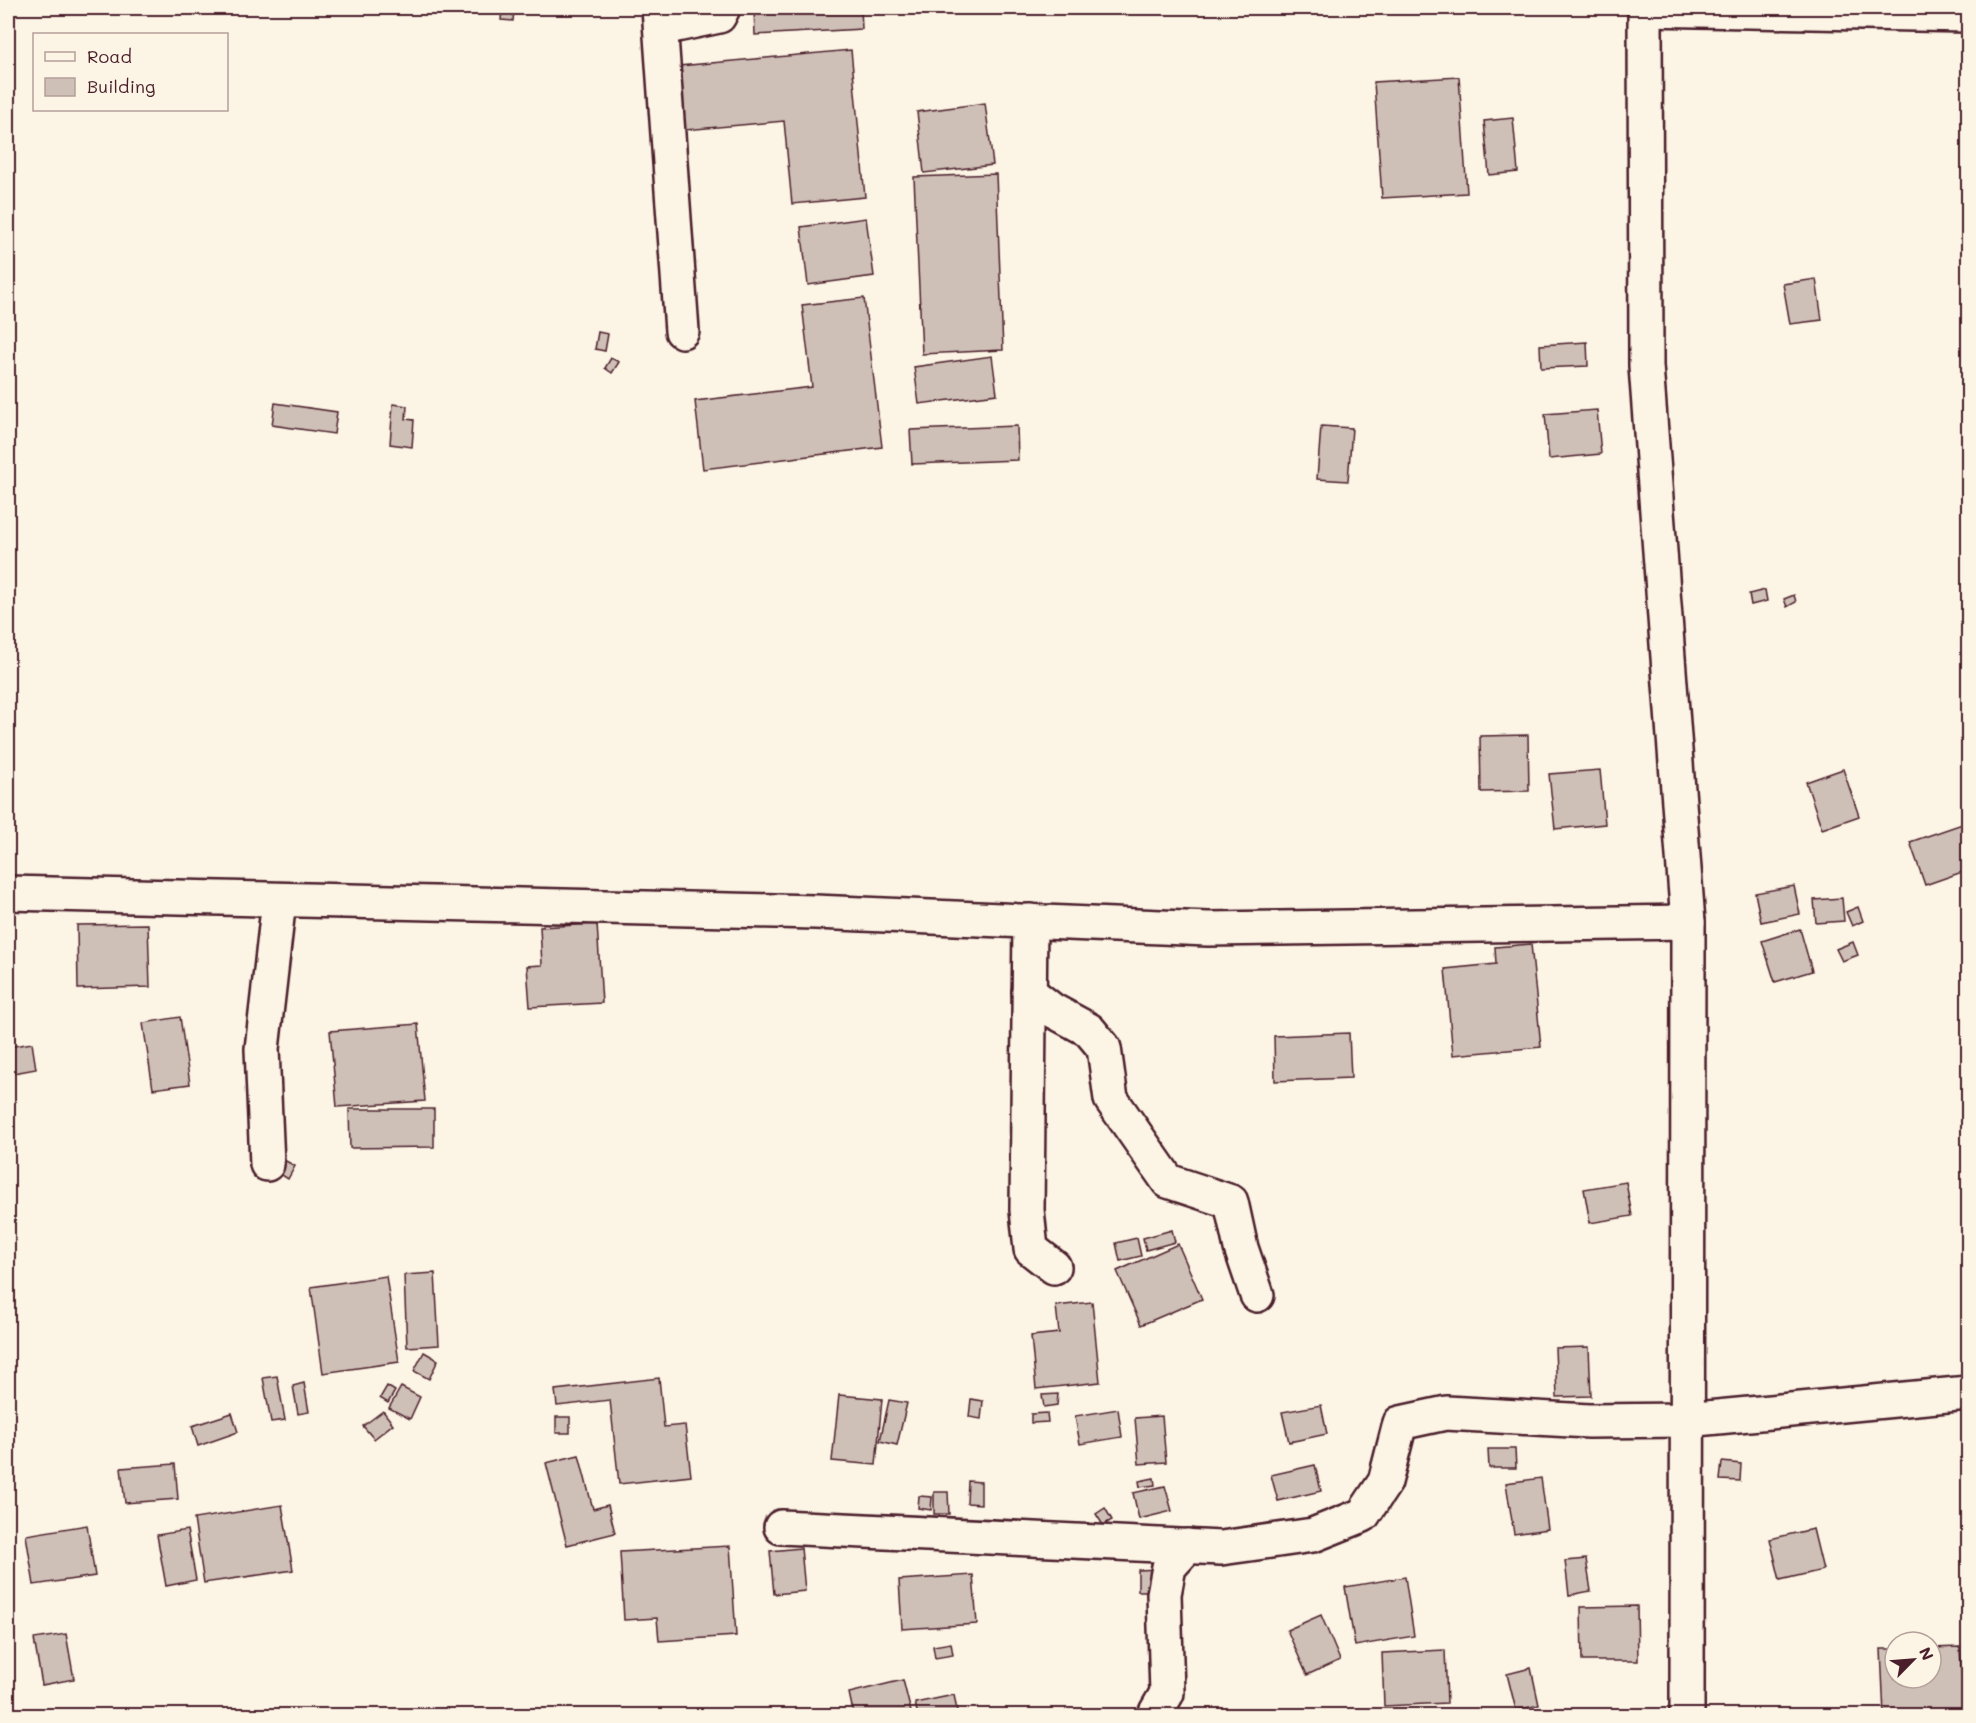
<svg xmlns="http://www.w3.org/2000/svg" width="1976" height="1723" font-family="Mali,sans-serif">
<rect width="100%" height="100%" fill="#fcf5e5"/>
<filter id="ink" filterUnits="userSpaceOnUse"><feTurbulence type="fractalNoise" baseFrequency=".0167" numOctaves="2"/><feDisplacementMap in="SourceGraphic" scale="12" xChannelSelector="R" yChannelSelector="G"/><feConvolveMatrix kernelMatrix="1 2 1 2 8 2 1 2 1" color-interpolation-filters="sRGB"/></filter>
<g filter="url(#ink)">
<!-- building -->
<g fill="#cfc0b7" stroke="#4a1f2b" stroke-width="1.5">
<polygon points="754,8 861,8 862,29 755,35"/>
<polygon points="502,10 514,10 513,21 501,20"/>
<polygon points="851,50 865,197 792,204 784,121 685,130 679,66"/>
<polygon points="1459,77 1467,193 1382,198 1374,82"/>
<polygon points="985,103 993,165 924,173 917,112"/>
<polygon points="1513,118 1518,172 1489,175 1484,121"/>
<polygon points="996,174 1003,350 922,354 914,177"/>
<polygon points="866,218 874,276 808,285 801,227"/>
<polygon points="1816,279 1822,320 1790,324 1783,284"/>
<polygon points="864,298 882,447 703,469 695,401 812,387 802,305"/>
<polygon points="598,332 608,334 605,351 595,349"/>
<polygon points="1587,342 1588,366 1541,368 1540,345"/>
<polygon points="992,356 997,394 919,404 914,367"/>
<polygon points="611,358 619,362 612,373 605,368"/>
<polygon points="275,403 337,412 334,434 272,425"/>
<polygon points="393,404 407,406 406,419 414,420 412,447 390,444"/>
<polygon points="1597,410 1601,454 1549,459 1545,414"/>
<polygon points="1017,426 1018,460 912,464 910,430"/>
<polygon points="1321,426 1352,428 1348,481 1317,479"/>
<polygon points="1765,590 1767,601 1751,605 1749,594"/>
<polygon points="1794,595 1796,602 1787,607 1784,599"/>
<polygon points="1528,735 1529,791 1481,792 1480,736"/>
<polygon points="1843,769 1859,816 1822,829 1806,782"/>
<polygon points="1600,770 1605,824 1555,829 1549,774"/>
<polygon points="1968,822 1968,870 1925,885 1910,842"/>
<polygon points="1794,886 1800,914 1761,922 1755,893"/>
<polygon points="1842,898 1844,921 1816,923 1814,900"/>
<polygon points="1858,907 1863,921 1852,926 1846,912"/>
<polygon points="148,924 150,987 78,989 77,925"/>
<polygon points="597,924 602,1003 530,1007 527,966 542,965 540,927"/>
<polygon points="1800,929 1812,971 1775,982 1762,941"/>
<polygon points="1853,942 1858,955 1842,961 1836,949"/>
<polygon points="1531,944 1541,1047 1453,1055 1445,969 1496,964 1495,947"/>
<polygon points="180,1017 190,1084 153,1089 143,1023"/>
<polygon points="418,1024 425,1101 337,1107 330,1031"/>
<polygon points="1349,1033 1351,1078 1275,1081 1274,1036"/>
<polygon points="32,1043 36,1069 8,1074 8,1047"/>
<polygon points="349,1109 434,1109 434,1147 350,1148"/>
<polygon points="284,1160 295,1166 288,1179 277,1172"/>
<polygon points="1626,1182 1632,1216 1590,1223 1584,1189"/>
<polygon points="1172,1230 1175,1242 1146,1250 1143,1238"/>
<polygon points="1137,1238 1141,1256 1120,1261 1116,1243"/>
<polygon points="1178,1244 1202,1299 1141,1325 1117,1271"/>
<polygon points="435,1273 439,1345 407,1347 404,1275"/>
<polygon points="386,1276 399,1362 323,1373 311,1287"/>
<polygon points="1092,1302 1100,1382 1036,1389 1031,1336 1059,1333 1056,1306"/>
<polygon points="1589,1347 1591,1396 1557,1397 1555,1348"/>
<polygon points="424,1352 438,1360 429,1379 414,1371"/>
<polygon points="277,1376 285,1420 271,1422 263,1378"/>
<polygon points="659,1378 664,1427 685,1425 691,1476 619,1484 610,1400 557,1406 555,1390"/>
<polygon points="304,1383 309,1412 298,1414 293,1386"/>
<polygon points="387,1386 395,1391 388,1403 380,1398"/>
<polygon points="401,1387 420,1397 410,1419 389,1408"/>
<polygon points="1058,1394 1057,1405 1044,1407 1042,1395"/>
<polygon points="839,1395 882,1399 876,1465 832,1461"/>
<polygon points="971,1399 983,1401 981,1419 969,1417"/>
<polygon points="889,1400 907,1403 897,1445 880,1441"/>
<polygon points="1321,1405 1327,1434 1289,1442 1282,1412"/>
<polygon points="1118,1409 1122,1437 1080,1444 1075,1416"/>
<polygon points="383,1411 393,1424 374,1439 363,1426"/>
<polygon points="232,1413 238,1432 198,1446 192,1426"/>
<polygon points="1047,1413 1048,1422 1031,1423 1031,1414"/>
<polygon points="1162,1416 1166,1462 1139,1464 1135,1418"/>
<rect x="556" y="1417" width="14" height="16"/>
<polygon points="1488,1449 1515,1449 1516,1468 1489,1468"/>
<polygon points="579,1455 593,1509 608,1505 615,1533 567,1545 546,1463"/>
<polygon points="1722,1462 1741,1464 1740,1481 1720,1480"/>
<polygon points="175,1464 178,1499 125,1503 121,1468"/>
<polygon points="1315,1465 1321,1491 1278,1501 1271,1475"/>
<polygon points="1154,1478 1155,1485 1140,1487 1139,1481"/>
<polygon points="1541,1478 1548,1529 1514,1534 1506,1483"/>
<polygon points="968,1481 981,1482 981,1504 967,1503"/>
<polygon points="1165,1486 1172,1511 1139,1519 1133,1493"/>
<polygon points="934,1492 948,1492 949,1514 934,1514"/>
<polygon points="919,1496 932,1497 931,1510 918,1508"/>
<polygon points="282,1505 293,1570 204,1583 194,1519"/>
<polygon points="1105,1508 1112,1520 1103,1525 1096,1514"/>
<polygon points="87,1525 95,1576 34,1585 26,1535"/>
<polygon points="1813,1529 1823,1570 1780,1580 1770,1539"/>
<polygon points="187,1530 196,1580 166,1586 157,1535"/>
<polygon points="730,1546 736,1636 659,1641 657,1618 624,1620 620,1552"/>
<polygon points="801,1548 805,1591 774,1594 770,1551"/>
<polygon points="1586,1559 1591,1591 1569,1595 1565,1561"/>
<polygon points="1160,1569 1161,1591 1138,1591 1138,1570"/>
<polygon points="973,1575 977,1624 902,1629 899,1580"/>
<polygon points="1405,1577 1414,1636 1355,1646 1345,1587"/>
<polygon points="1637,1606 1638,1661 1582,1661 1581,1607"/>
<polygon points="1321,1615 1340,1660 1307,1675 1287,1630"/>
<polygon points="66,1634 74,1679 42,1685 34,1639"/>
<polygon points="951,1643 953,1655 935,1658 933,1646"/>
<polygon points="1960,1647 1964,1716 1884,1716 1881,1649 1895,1649 1895,1678 1931,1678 1931,1648"/>
<polygon points="1445,1650 1447,1703 1384,1706 1382,1653"/>
<polygon points="1531,1668 1539,1705 1516,1710 1507,1674"/>
<polygon points="903,1680 912,1716 854,1716 849,1693"/>
<polygon points="954,1695 958,1716 918,1716 915,1703"/>
<polygon points="840,1710 842,1716 814,1716"/>
</g>
<g fill="none" stroke-linecap="round" stroke-linejoin="round">
<!-- minor casing -->
<g stroke="#4a1f2b" stroke-width="38">
<g id="minor">
<polyline points="659,8 682,331"/>
<polyline points="1645,8 1646,366 1688,922 1687,1716"/>
<polyline points="1645,9 1968,15"/>
<polyline points="662,28 719,16 723,8"/>
<polyline points="8,893 815,912 1208,929 1688,922"/>
<polyline points="1030,921 1027,1210 1031,1249 1054,1267"/>
<polyline points="1029,992 1052,1010 1089,1030 1104,1048 1111,1099 1168,1181 1231,1202 1241,1248 1257,1295"/>
<polyline points="267,1164 262,1049 279,900"/>
<polyline points="781,1527 1221,1548 1313,1535 1363,1515 1385,1482 1400,1423 1446,1413 1589,1421 1686,1420 1968,1393"/>
<polyline points="1156,1712 1167,1693 1164,1594 1169,1567 1188,1546"/>
</g>
</g>
<!-- minor -->
<use href="#minor" stroke="#fcf5e5" stroke-width="33"/>
</g>
</g>
<!-- margin -->
<rect width="1976" height="1723" fill="none" stroke="#fcf5e5" stroke-width="30"/>
<rect x="15" y="15" width="1946" height="1693" fill="none" stroke="#4a1f2b" stroke-width="2" filter="url(#ink)"/>
<!-- legend -->
<rect x="33" y="33" width="195" height="78" fill="#fcf5e5" stroke="#b59f9b" stroke-width="1.5"/>
<rect x="45" y="52" width="30" height="9" fill="#fcf5e5" stroke="#b59f9b" stroke-width="1.5"/>
<text x="87" y="63" font-size="18" fill="#4a1f2b">Road</text>
<rect x="45" y="78" width="30" height="18" fill="#cfc0b7" stroke="#b59f9b" stroke-width="1.5"/>
<text x="87" y="93" font-size="18" fill="#4a1f2b">Building</text>
<!-- north arrow -->
<g transform="translate(1913 1660) rotate(65)"><circle r="28" fill="#fcf5e5" stroke="#b59f9b" stroke-width="1.5"/>
<path d="M0-4.5L10 22L0 15L-10 22Z" fill="#4a1f2b"/>
<text y="-9" font-size="16" font-weight="bold" text-anchor="middle" fill="#4a1f2b">N</text>
</g>
</svg>
